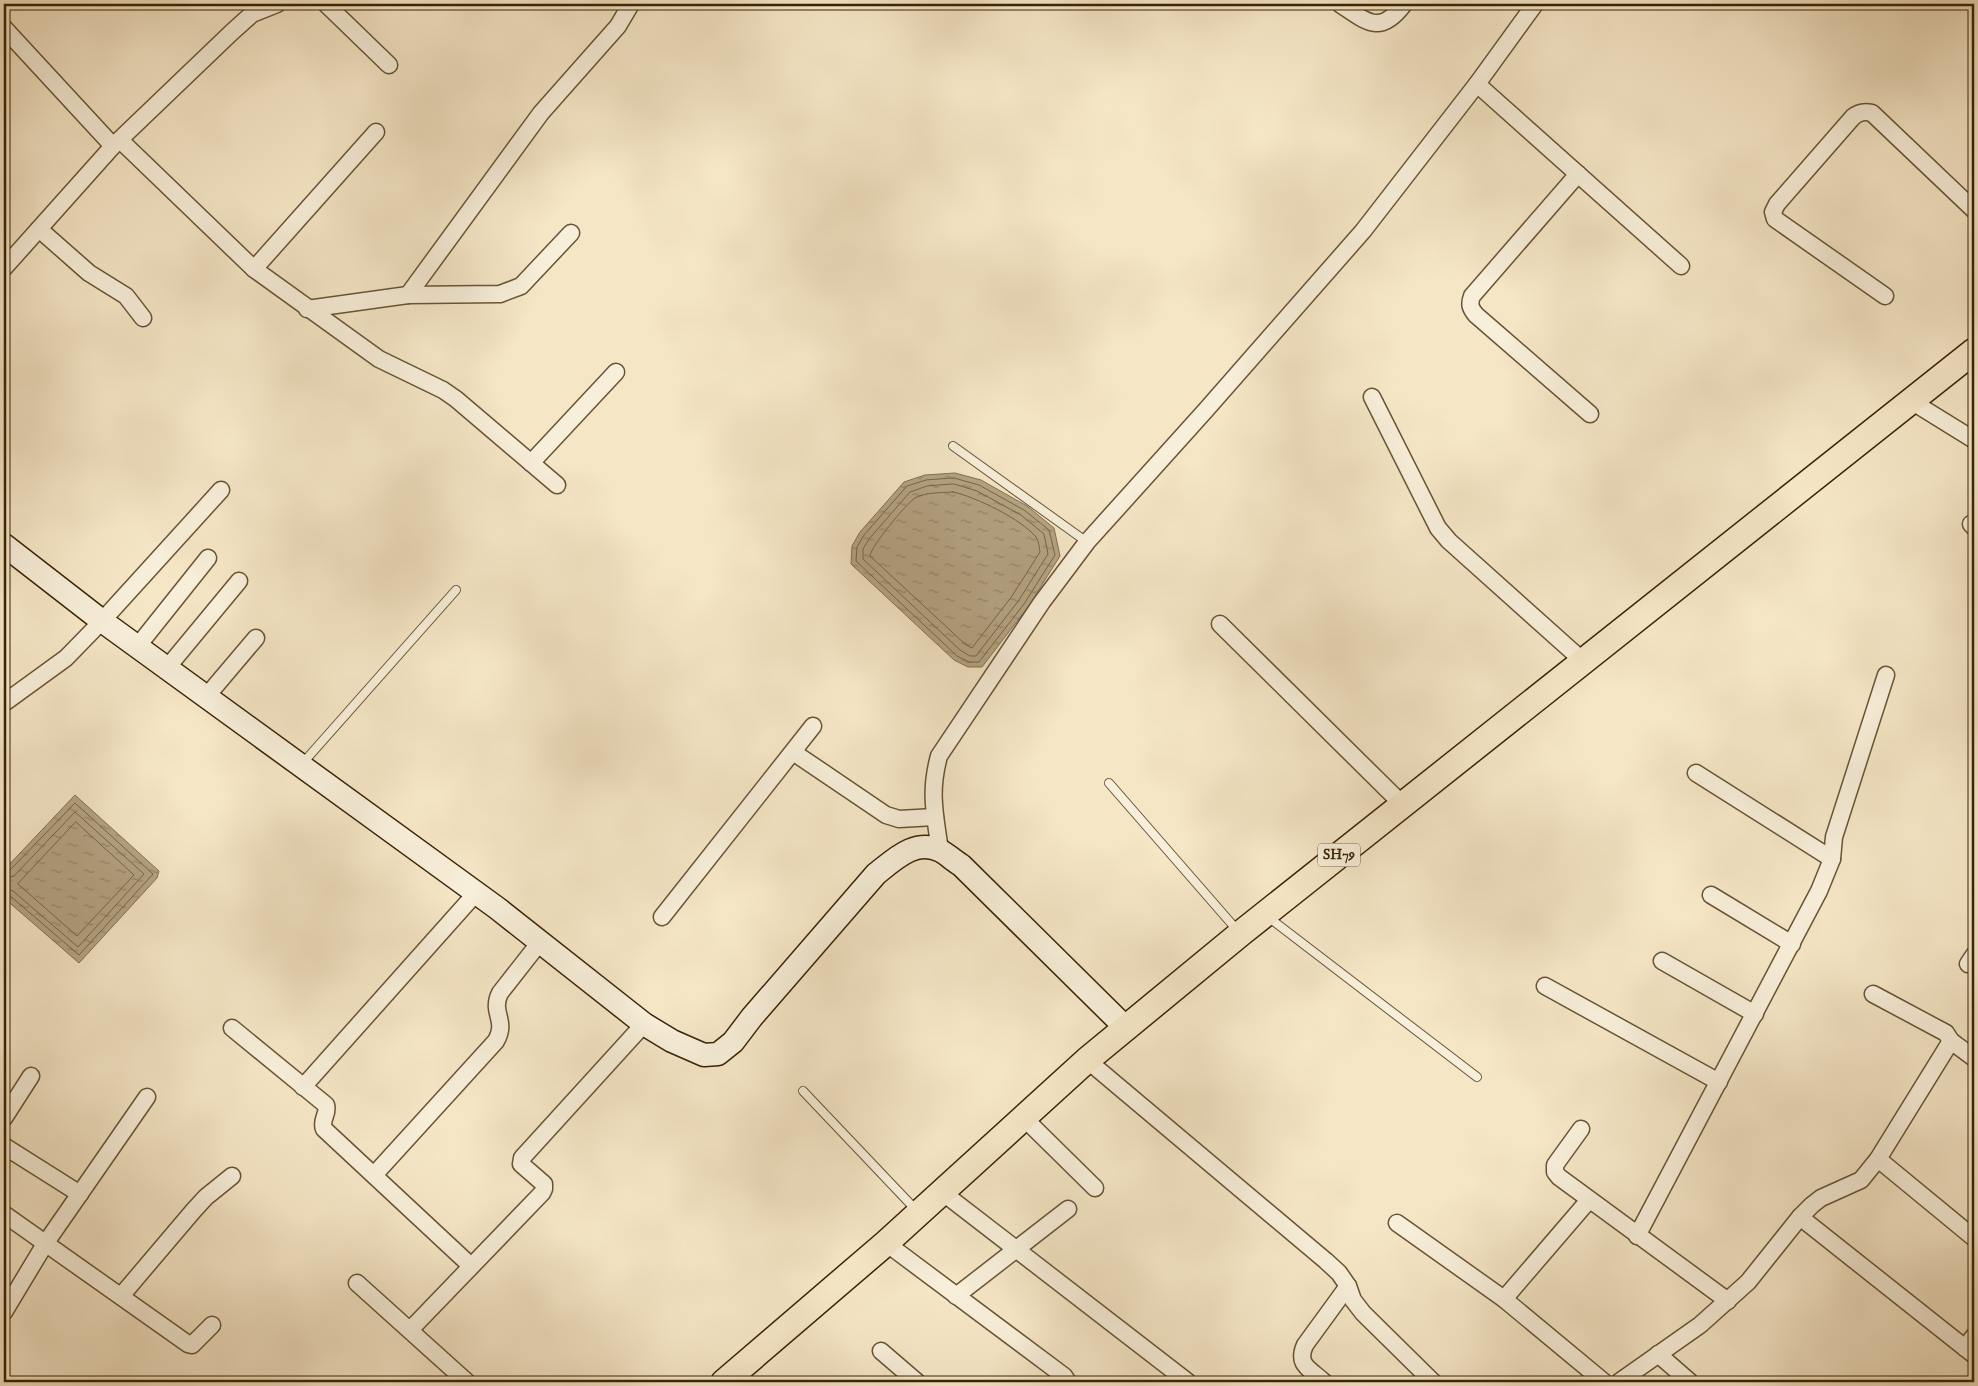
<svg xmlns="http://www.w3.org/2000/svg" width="1978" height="1386" font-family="'IM FELL English',serif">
<defs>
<pattern id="water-ripples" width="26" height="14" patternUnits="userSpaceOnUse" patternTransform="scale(1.25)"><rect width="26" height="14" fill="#b5a484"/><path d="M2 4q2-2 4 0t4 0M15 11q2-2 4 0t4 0" fill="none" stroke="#94856a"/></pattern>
</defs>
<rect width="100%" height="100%" fill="#f5e6c6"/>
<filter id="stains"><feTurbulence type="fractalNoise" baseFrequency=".004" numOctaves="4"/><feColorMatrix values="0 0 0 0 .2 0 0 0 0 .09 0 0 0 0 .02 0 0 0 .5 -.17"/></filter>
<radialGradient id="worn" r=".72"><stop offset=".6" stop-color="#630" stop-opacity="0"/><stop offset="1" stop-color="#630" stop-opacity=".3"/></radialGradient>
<!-- water -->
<g fill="url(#water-ripples)" stroke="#837051">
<polygon points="955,473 981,480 1027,506 1054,528 1060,556 1028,607 982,667 968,667 954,660 851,564 852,546 860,532 904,482 925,475"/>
<polygon points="75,795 159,871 157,878 79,963 4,898 4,870"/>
</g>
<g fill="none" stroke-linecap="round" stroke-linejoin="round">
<!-- shore -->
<g stroke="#776444" stroke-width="1">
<polygon points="954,478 979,485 1024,510 1049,530 1055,555 1024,604 979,662 969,662 957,656 856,561 857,547 864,535 907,486 926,480"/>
<polygon points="954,484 977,491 1021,515 1044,534 1048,554 1019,600 976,656 970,656 960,650 863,559 863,549 869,539 910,492 927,486"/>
<path d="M953,492c23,5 68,27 83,45 3,4 3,10 4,15l-28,44 -40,52 -7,-4 -95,-88c1,-10 36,-52 45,-58 10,-6 26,-5 38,-6z"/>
<polygon points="76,822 134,875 77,936 18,884"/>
<polyline points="4,873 9,871 75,803 153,874 79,955 9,895 4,894"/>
<polyline points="4,879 14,876 75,812 144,874 78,947 13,891 4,888"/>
</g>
<!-- service casing -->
<g stroke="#685434" stroke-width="10">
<g id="service">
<polyline points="953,446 1087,542"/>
<polyline points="302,764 456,590"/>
<polyline points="1109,783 1237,930"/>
<polyline points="1268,917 1477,1077"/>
<polyline points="803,1091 917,1211"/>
</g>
</g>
<!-- minor casing -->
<g stroke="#685434" stroke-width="19">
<g id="minor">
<polyline points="326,4 389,65"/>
<path d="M1340,4c27,18 40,32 64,0"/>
<polyline points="4,28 113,146"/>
<polyline points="1477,84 1681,266"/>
<polyline points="120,140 254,269 379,359 443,390 456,399 557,485"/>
<path d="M1578,174l-106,122c-3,8 -2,12 4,19l114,99"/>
<polyline points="39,229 89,273 126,296 143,318"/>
<polyline points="4,268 113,146 232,32 252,14 277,4"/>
<polyline points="254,269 376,132"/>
<polyline points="408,295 541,113 618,26 631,4"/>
<path d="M1885,296l-110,-77 -2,-7 4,-8 76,-87c6,-5 11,-6 19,-4l102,97"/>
<polyline points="307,309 408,295 500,294 521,286 571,233"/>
<polyline points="1372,397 1438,528 1449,541 1583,661"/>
<polyline points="1911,401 1974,440"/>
<polyline points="531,463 616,372"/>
<polyline points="1971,524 1974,527"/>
<polyline points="1220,624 1403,805"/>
<polyline points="137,647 208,558"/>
<polyline points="167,668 239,581"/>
<polyline points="206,697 256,638"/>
<polyline points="4,703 66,658 102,621 221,490"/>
<polyline points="793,752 886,815 899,819 935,817"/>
<polyline points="1696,773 1832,859"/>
<path d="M940,851c-5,-37 -11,-58 -1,-95l103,-154 45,-60 118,-131 158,-180 114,-147 58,-80"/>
<polyline points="1711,895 1792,944"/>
<polyline points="662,917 813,726"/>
<polyline points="1662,961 1755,1014"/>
<polyline points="1968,964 1974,955"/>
<polyline points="1545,986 1719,1082"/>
<path d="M232,1028l94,77c3,9 -6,15 -2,24l147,137"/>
<polyline points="1951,1041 1974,1058"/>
<polyline points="1087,1060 1326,1261 1339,1273 1348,1286 1353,1300 1363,1313 1433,1382"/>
<polyline points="303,1087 476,893"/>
<polyline points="4,1118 31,1076"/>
<polyline points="1024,1118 1095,1188"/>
<polyline points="1581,1129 1555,1165 1555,1172 1559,1177 1728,1301"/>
<polyline points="4,1146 80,1194"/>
<polyline points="1878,1159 1974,1238"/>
<path d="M374,1175l122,-134c12,-21 -6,-28 4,-48l40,-51"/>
<polyline points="942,1192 1188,1382"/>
<polyline points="4,1214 188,1344 192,1345 212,1325"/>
<polyline points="1800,1217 1974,1355"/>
<polyline points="1397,1223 1504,1299 1604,1382"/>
<polyline points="1637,1236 1819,891 1832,859 1834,837 1886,675"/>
<polyline points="886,1243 1064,1376 1068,1382"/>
<polyline points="357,1283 467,1382"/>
<polyline points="121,1296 194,1210 206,1197 232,1176"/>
<polyline points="956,1296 1068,1209"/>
<polyline points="1504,1299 1589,1200"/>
<polyline points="4,1312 45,1244 147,1097"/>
<polyline points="410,1330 542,1193 544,1189 544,1184 521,1164 522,1158 644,1024"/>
<polyline points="1965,1348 1974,1336"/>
<polyline points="881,1351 917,1382"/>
<polyline points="1658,1354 1690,1382"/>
<path d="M1324,1382c-14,-13 -28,-17 -19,-37l43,-59"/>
<polyline points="1619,1382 1700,1325 1748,1282 1800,1217 1812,1205 1821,1198 1861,1180 1878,1159 1951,1041 1946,1033 1873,994"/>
</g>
</g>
<!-- secondary casing -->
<g stroke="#392304" stroke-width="25">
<path id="secondary" d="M4,545l98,76 395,287 147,116 28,17 32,14 14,-1 15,-12 19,-25 124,-143c19,-15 40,-36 65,-23 7,4 13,10 20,14l165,163"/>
</g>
<!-- primary casing -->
<g stroke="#392304" stroke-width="28">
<polyline id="primary" points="724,1382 886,1243 1087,1060 1240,934 1974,351"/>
</g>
<!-- service -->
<use href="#service" stroke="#f8efda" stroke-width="8"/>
<!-- minor -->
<use href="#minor" stroke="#f8efda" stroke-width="16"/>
<!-- secondary -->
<use href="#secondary" stroke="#f8efda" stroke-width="22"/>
<!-- primary -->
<use href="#primary" stroke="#f5e6c6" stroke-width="25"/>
</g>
<g text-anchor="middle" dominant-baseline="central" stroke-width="4.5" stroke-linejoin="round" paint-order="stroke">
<!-- shield labels -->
<rect fill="#f8efda" stroke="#726044" stroke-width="1" x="1318" y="843.5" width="42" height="23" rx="4"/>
<g font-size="14" font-weight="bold" fill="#392304">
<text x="1339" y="855">SH79</text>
</g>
</g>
<!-- margin -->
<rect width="1978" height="1386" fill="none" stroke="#f5e6c6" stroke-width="20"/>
<rect x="5" y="5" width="1968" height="1376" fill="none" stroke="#392304" stroke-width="2.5"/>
<rect x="10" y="10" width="1958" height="1366" fill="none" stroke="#392304"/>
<rect width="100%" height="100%" filter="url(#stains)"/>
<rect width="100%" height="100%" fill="url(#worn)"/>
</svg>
